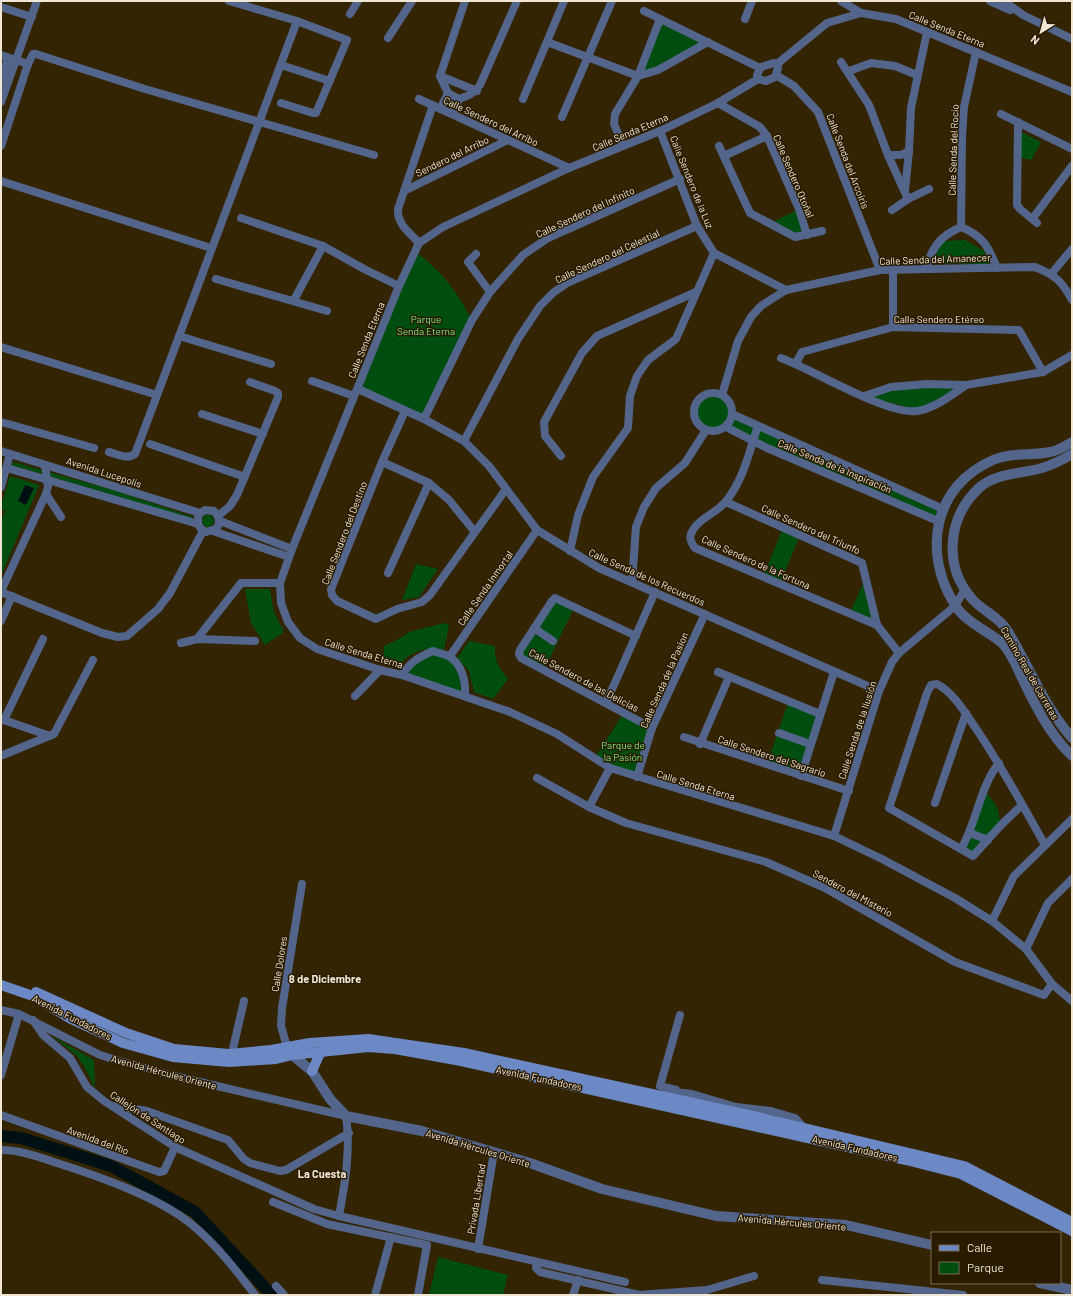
<svg xmlns="http://www.w3.org/2000/svg" width="1073" height="1296" font-family="Barlow,sans-serif">
<rect width="100%" height="100%" fill="#332503"/>
<!-- green -->
<g fill="#004e0f">
<polygon points="660,19 708,42 638,76"/>
<polygon points="1019,131 1041,142 1031,160 1016,157"/>
<polygon points="799,209 807,235 795,237 769,224"/>
<path d="M965,240l19,11 6,13h-56c-2,-11 3,-16 11,-23z"/>
<path d="M415,251c28,22 40,38 57,69l-48,99 -66,-30z"/>
<polygon points="966,385 919,410 864,396 891,387"/>
<path d="M708,393c15,0 23,7 24,21l211,95 -5,12 -212,-94c-15,9 -29,3 -33,-14l4,-13z"/>
<polygon points="13,462 116,491 193,517 192,521 96,490 12,465"/>
<polygon points="10,476 39,485 1,576 1,522 5,511 1,509 1,506"/>
<circle cx="208" cy="521" r="6"/>
<polygon points="783,528 800,535 780,584 763,577"/>
<polygon points="416,564 438,569 419,597 402,600"/>
<polygon points="866,578 877,625 849,614"/>
<polygon points="245,589 270,589 274,612 284,632 265,645 251,623"/>
<polygon points="552,601 574,608 544,670 519,652"/>
<path d="M444,623l5,2 -5,25c-19,-4 -34,2 -47,17l-14,-3 1,-18 13,-6 12,-8z"/>
<path d="M469,641l26,5c-1,15 4,22 13,33l-15,20 -19,-7 -5,-21 -12,-13z"/>
<path d="M433,651c29,9 28,17 32,44l-63,-20z"/>
<polygon points="788,703 817,716 800,772 768,761"/>
<polygon points="623,714 652,728 637,777 594,759"/>
<polygon points="985,790 997,807 1001,825 977,853 961,849"/>
<polygon points="52,1036 94,1060 95,1088 84,1066 77,1056"/>
<polygon points="438,1257 508,1275 503,1295 429,1295"/>
</g>
<!-- water -->
<polygon fill="#001013" points="25,485 34,488 26,505 18,501"/>
<g fill="none" stroke-linecap="round" stroke-linejoin="round">
<!-- river -->
<polyline stroke="#001013" stroke-width="12" points="1,1136 21,1138 111,1166 195,1212 272,1295"/>
<!-- minor -->
<g stroke="#54658c" stroke-width="8">
<polyline points="229,1 297,21 347,40 316,113 313,113 281,103"/>
<path d="M465,1l-25,75 8,17 11,6c9,-3 16,-6 21,-14l37,-84"/>
<polyline points="841,1 861,13"/>
<polyline points="990,1 1010,10"/>
<polyline points="1004,1 1023,15 1072,39"/>
<polyline points="1,7 32,17"/>
<polyline points="644,11 760,68"/>
<polyline points="350,14 358,1"/>
<polyline points="745,19 752,1"/>
<polyline points="388,38 412,1"/>
<polyline points="547,42 638,76"/>
<polyline points="1,55 28,64"/>
<polyline points="841,62 869,105 888,155 908,199"/>
<polygon points="774,63 777,64 778,68 775,77 766,81 758,79 757,75 761,67"/>
<polyline points="777,64 827,23 861,13 896,19 1072,92"/>
<polyline points="281,65 330,81"/>
<polyline points="849,71 871,63 895,66 917,75"/>
<polyline points="776,75 794,86 818,112 880,270"/>
<polyline points="440,76 477,91"/>
<polyline points="638,76 658,70 708,42"/>
<polyline points="758,79 718,103 660,131 569,168 443,227 419,243 399,286 292,549 280,583 281,603 288,622 300,638 317,649 380,670 402,675 510,712 557,734 610,768 834,836 882,859 955,898 992,921 1026,949 1052,984 1072,1001"/>
<polyline points="1,82 8,58"/>
<polyline points="419,99 569,168"/>
<polyline points="523,99 564,1"/>
<polyline points="1,102 37,1"/>
<polyline points="718,103 760,127 767,136 799,209 807,235"/>
<polyline points="440,109 448,93"/>
<polyline points="452,114 459,99"/>
<polyline points="1001,114 1072,149"/>
<polyline points="562,117 612,1"/>
<polyline points="1018,122 1017,205 1020,209 1037,223"/>
<polyline points="660,131 697,226 714,253 786,290"/>
<polyline points="623,145 614,124 615,114 638,76 660,19"/>
<polyline points="1,146 28,64 33,54 36,54 145,89 374,155"/>
<polyline points="719,146 750,213 795,237 822,231"/>
<polyline points="888,155 901,155 909,151"/>
<polyline points="724,156 767,136"/>
<polyline points="1,181 211,248"/>
<polyline points="905,190 909,151 911,108 927,32"/>
<polyline points="404,191 508,140"/>
<polyline points="892,210 908,199 929,189"/>
<polyline points="241,218 323,246 366,270 399,286"/>
<polyline points="1033,218 1072,166"/>
<polyline points="961,227 962,136 964,107 976,52"/>
<path d="M419,243c-10,-11 -22,-19 -21,-34l35,-104"/>
<polyline points="476,254 468,262 490,292"/>
<path d="M926,269c6,-22 14,-33 35,-42 22,9 27,19 36,41"/>
<polyline points="1052,273 1072,249"/>
<polyline points="216,279 327,311"/>
<polyline points="294,300 323,246"/>
<polyline points="893,327 893,269"/>
<polyline points="179,336 271,364"/>
<polyline points="1,347 157,395"/>
<path d="M781,358c33,12 105,57 136,53 18,-3 35,-16 49,-26"/>
<polyline points="796,363 802,352 893,327 1019,330 1043,372"/>
<polyline points="312,381 354,396"/>
<polyline points="358,389 424,419 464,441 489,466 537,530 599,568 879,691"/>
<circle cx="713" cy="412" r="19"/>
<path d="M722,395l16,-54 13,-24 10,-11 25,-16 94,-20 155,-3c20,8 27,14 37,33"/>
<polyline points="864,396 891,387 927,384 966,385 1043,372 1072,355"/>
<polyline points="405,411 382,462 331,589 332,595 337,601 376,619 397,609 422,602 430,595 506,489"/>
<polyline points="202,414 263,434"/>
<polyline points="732,414 943,509"/>
<polyline points="424,419 472,320 490,292 523,255 548,238 680,179"/>
<polyline points="1,422 94,448"/>
<path d="M758,426c-9,26 -14,52 -31,74 -9,13 -31,19 -36,34 -2,5 1,10 4,14l182,77"/>
<polyline points="726,427 767,448 938,521"/>
<polyline points="464,441 518,339 540,306 554,292 569,282 697,226"/>
<polyline points="150,444 245,477"/>
<polyline points="1,451 200,513"/>
<path d="M109,452c8,2 18,8 26,2l162,-433"/>
<polyline points="561,456 545,436 544,422 582,353 597,336 696,292"/>
<polyline points="382,462 429,483 449,500 475,532"/>
<path d="M7,468l191,56 3,5 5,3 10,-3c5,-6 4,-12 -2,-18l-9,-1 -7,5v9"/>
<polyline points="1,487 10,454"/>
<polyline points="46,494 61,517"/>
<polyline points="726,502 862,563 877,625 899,653"/>
<polyline points="218,516 230,506 237,495 278,397 278,393 275,391 250,382"/>
<polyline points="220,521 292,549"/>
<polyline points="213,531 289,557"/>
<polyline points="570,551 578,515 593,477 628,428 630,396 637,376 648,360 676,339 714,253"/>
<polyline points="388,573 429,483"/>
<polyline points="632,582 636,527 644,507 656,488 685,463 706,430"/>
<polyline points="1,591 46,494 48,487 45,465"/>
<polyline points="1,592 102,633 118,637 127,636 158,609 170,593 203,531"/>
<polyline points="1,621 12,596"/>
<polyline points="534,628 553,641"/>
<polyline points="636,636 555,598 552,601 520,650 519,654 521,658 652,728"/>
<polyline points="197,639 241,583 280,583"/>
<polyline points="181,643 197,639 255,641"/>
<polyline points="450,656 537,530"/>
<polyline points="718,672 820,714"/>
<path d="M402,675c8,-13 17,-18 31,-24 5,2 11,3 15,5 14,7 18,26 17,39"/>
<polyline points="355,696 380,670"/>
<polyline points="606,703 655,592"/>
<polyline points="1,719 50,736"/>
<polyline points="4,720 43,639"/>
<polyline points="779,733 810,744"/>
<polyline points="684,737 849,791"/>
<polyline points="700,744 729,677"/>
<polyline points="3,755 54,734 93,660"/>
<polyline points="801,776 834,672"/>
<polyline points="637,777 652,728 705,614"/>
<polyline points="537,778 589,807 626,823 766,862 825,888 955,962 1044,995 1052,984"/>
<polyline points="935,803 966,713"/>
<path d="M1022,805l-21,20 -28,31 -84,-48 38,-115 4,-8 6,-1c17,9 29,30 40,46 25,37 46,76 68,115"/>
<polyline points="589,807 610,768"/>
<polyline points="970,833 988,840"/>
<polyline points="834,836 879,691 892,662 899,653 955,606 965,589"/>
<path d="M961,849c16,-27 19,-63 38,-86"/>
<polyline points="992,921 1014,876 1072,819"/>
<polyline points="1026,949 1048,903 1072,879"/>
<path d="M1,1010l18,4 81,41 16,5 54,15 176,41c5,34 -1,67 -7,100"/>
<polyline points="33,1020 43,1035 70,1058 87,1087 104,1101 175,1147 314,1209 339,1216 625,1282"/>
<polyline points="287,1047 281,1026 282,1008 302,884"/>
<polyline points="232,1053 244,1001"/>
<polyline points="1,1075 19,1014"/>
<polyline points="676,1090 660,1086 680,1015"/>
<polyline points="660,1096 674,1092 692,1094 736,1107 771,1111 795,1118 804,1128"/>
<polyline points="116,1106 147,1111 228,1140 244,1159 250,1163 280,1171 286,1170 349,1133"/>
<polyline points="1,1115 159,1172 164,1171 175,1147"/>
<path d="M1,1150c19,0 38,7 56,13 41,13 99,33 133,60 25,20 46,47 65,72"/>
<polyline points="273,1202 327,1224 427,1245 418,1295"/>
<polyline points="478,1249 494,1152"/>
<polyline points="537,1262 536,1268 540,1272 639,1295 707,1290 754,1276"/>
<polyline points="822,1280 963,1295"/>
<polyline points="276,1286 284,1295"/>
<polyline points="375,1295 391,1237"/>
<polyline points="573,1295 578,1280"/>
</g>
<!-- tertiary -->
<g stroke="#54658c" stroke-width="10">
<path d="M1072,442c-7,4 -14,9 -22,10 -19,4 -38,0 -57,8 -60,26 -71,93 -38,145 11,18 32,25 47,38 10,10 15,25 21,37 13,27 27,55 49,76"/>
<path d="M1072,454c-10,6 -20,11 -30,14 -21,6 -47,5 -63,20 -32,30 -36,79 -6,112 10,11 26,17 34,30 22,36 37,76 65,108"/>
<polyline points="289,1050 292,1055 312,1071 330,1099 346,1116 422,1131 530,1163 602,1189 716,1216 846,1225 932,1245"/>
<polyline points="1040,1283 1072,1290"/>
</g>
<!-- secondary -->
<g stroke="#6c88c5" stroke-width="10">
<polyline points="1,985 33,996 71,1019 123,1043 173,1057 229,1062 276,1059 292,1055 368,1047 395,1049 461,1061 906,1160 961,1174 1072,1231"/>
<polyline points="36,992 126,1033 174,1049 229,1054 271,1050 310,1043 368,1039 464,1053 753,1116 964,1166 1072,1222"/>
<polyline points="312,1071 321,1051"/>
</g>
</g>
<g text-anchor="middle" dominant-baseline="central" stroke-width="3" stroke-linejoin="round" paint-order="stroke">
<!-- street labels -->
<g font-size="10" fill="#f0e7d5" stroke="#291b00">
<text transform="translate(947 29) rotate(22)">Calle Senda Eterna</text>
<text transform="translate(491 121) rotate(25)">Calle Sendero del Arribo</text>
<text transform="translate(630 132) rotate(-23)">Calle Senda Eterna</text>
<text transform="translate(953 150) rotate(-88)">Calle Senda del Rocío</text>
<text transform="translate(452 156) rotate(-26)">Sendero del Arribo</text>
<text transform="translate(848 161) rotate(69)">Calle Senda del Arcoiris</text>
<text transform="translate(794 176) rotate(67)">Calle Sendero Otoñal</text>
<text transform="translate(692 182) rotate(68)">Calle Sendero de la Luz</text>
<text transform="translate(585 212) rotate(-25)">Calle Sendero del Infinito</text>
<text transform="translate(607 256) rotate(-25)">Calle Sendero del Celestial</text>
<text transform="translate(935 259) rotate(-2)">Calle Senda del Amanecer</text>
<text x="939" y="319">Calle Sendero Etéreo</text>
<text transform="translate(366 340) rotate(-68)">Calle Senda Eterna</text>
<text transform="translate(835 466) rotate(23)">Calle Senda de la Inspiración</text>
<text transform="translate(104 472) rotate(18)">Avenida Lucepolis</text>
<text transform="translate(811 529) rotate(24)">Calle Sendero del Triunfo</text>
<text transform="translate(344 533) rotate(-69)">Calle Sendero del Destino</text>
<text transform="translate(756 562) rotate(24)">Calle Sendero de la Fortuna</text>
<text transform="translate(647 577) rotate(24)">Calle Senda de los Recuerdos</text>
<text transform="translate(485 588) rotate(-55)">Calle Senda Inmortal</text>
<text transform="translate(364 653) rotate(17)">Calle Senda Eterna</text>
<text transform="translate(1030 673) rotate(60)">Camino Real de Carretas</text>
<text transform="translate(584 680) rotate(28)">Calle Sendero de las Delicias</text>
<text transform="translate(664 680) rotate(-66)">Calle Senda de la Pasion</text>
<text transform="translate(857 730) rotate(-72)">Calle Senda de la Ilusión</text>
<text transform="translate(772 756) rotate(18)">Calle Sendero del Sagrario</text>
<text transform="translate(696 785) rotate(17)">Calle Senda Eterna</text>
<text transform="translate(853 893) rotate(28)">Sendero del Misterio</text>
<text transform="translate(279 964) rotate(-81)">Calle Dolores</text>
<text transform="translate(72 1017) rotate(27)">Avenida Fundadores</text>
<text transform="translate(164 1072) rotate(15)">Avenida Hércules Oriente</text>
<text transform="translate(539 1078) rotate(12)">Avenida Fundadores</text>
<text transform="translate(148 1117) rotate(33)">Callejón de Santiago</text>
<text transform="translate(98 1140) rotate(20)">Avenida del Río</text>
<text transform="translate(478 1148) rotate(17)">Avenida Hércules Oriente</text>
<text transform="translate(855 1148) rotate(13)">Avenida Fundadores</text>
<text transform="translate(476 1199) rotate(-81)">Privada Libertad</text>
<text transform="translate(792 1222) rotate(5)">Avenida Hércules Oriente</text>
</g>
<!-- park labels -->
<g font-size="10" fill="#7deb84" stroke="#291b00">
<text x="426" y="319">Parque<tspan x="426" dy="12">Senda Eterna</tspan></text>
<text x="623" y="745">Parque de<tspan x="623" dy="12">la Pasión</tspan></text>
</g>
<!-- neighbourhood labels -->
<g font-size="11" font-weight="bold" fill="#f0e7d5" stroke="#291b00">
<text x="325" y="978">8 de Diciembre</text>
<text x="322" y="1173">La Cuesta</text>
</g>
</g>
<!-- border -->
<rect width="1073" height="1296" fill="none" stroke="#f0e7d5" stroke-width="4"/>
<!-- legend -->
<rect x="931" y="1232" width="130" height="52" fill="#291b00" stroke="#796d55"/>
<rect x="939" y="1245" width="20" height="6" fill="#6c88c5" stroke="#796d55"/>
<text x="967" y="1252" font-size="12" fill="#f0e7d5">Calle</text>
<rect x="939" y="1262" width="20" height="12" fill="#004e0f" stroke="#796d55"/>
<text x="967" y="1272" font-size="12" fill="#f0e7d5">Parque</text>
<!-- north arrow -->
<g transform="translate(1041 32) rotate(217)" stroke="#291b00" stroke-width="3" paint-order="stroke">
<path d="M0-3L7 15L0 10L-7 15Z" fill="#f0e7d5"/>
<text y="-6" font-size="11" font-weight="bold" text-anchor="middle" fill="#f0e7d5">N</text>
</g>
</svg>
